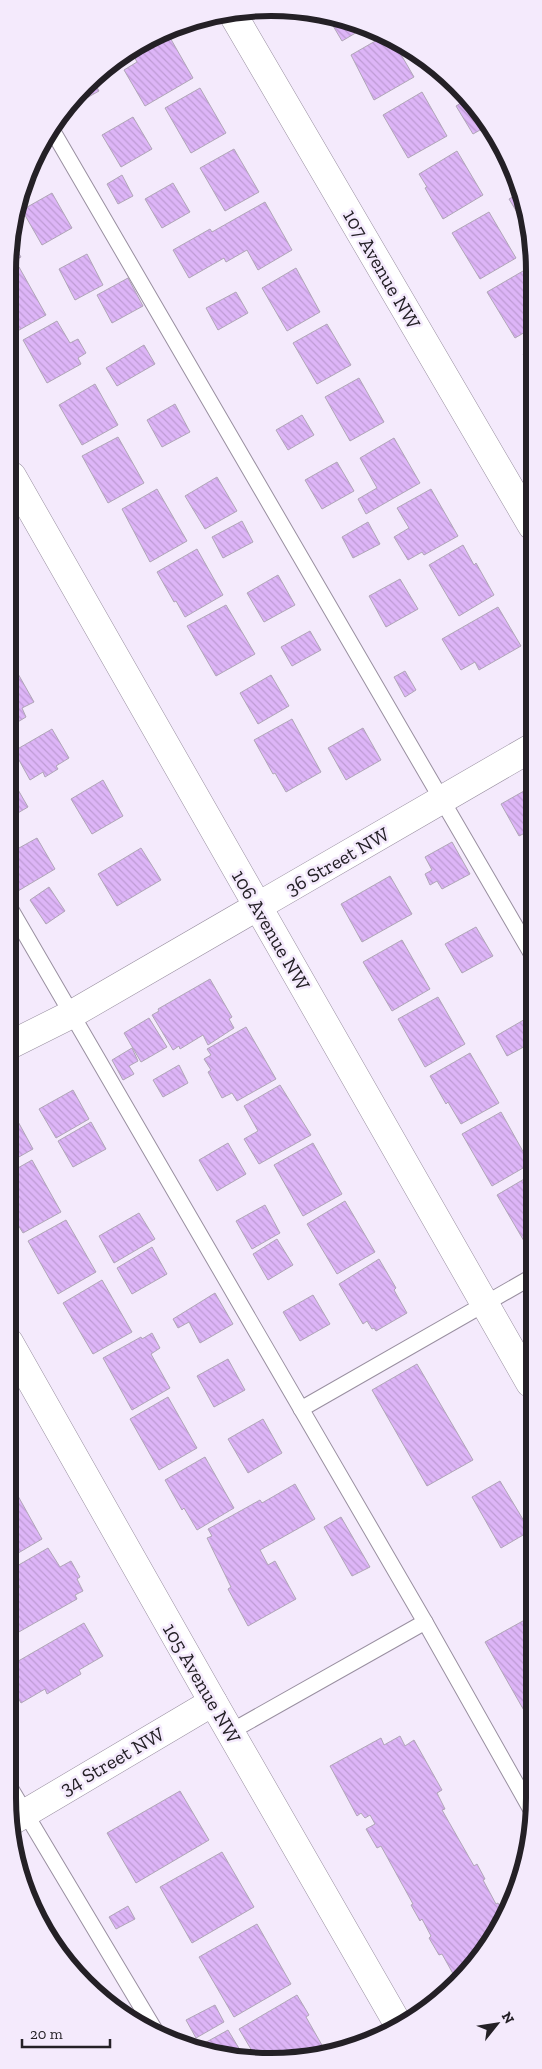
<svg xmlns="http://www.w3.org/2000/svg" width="542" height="2069" font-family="'Zilla Slab',serif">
<defs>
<pattern id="building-back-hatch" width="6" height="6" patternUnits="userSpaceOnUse" patternTransform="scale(1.25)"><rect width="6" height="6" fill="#ddb5f7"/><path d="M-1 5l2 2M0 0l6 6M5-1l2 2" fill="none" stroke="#be9bd4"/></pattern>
</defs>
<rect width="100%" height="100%" fill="#f4eafc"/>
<!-- building -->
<g fill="url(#building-back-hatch)" stroke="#b0a6b7">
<polygon points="326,14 364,28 342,41"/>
<polygon points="168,34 193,78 145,106 124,70 137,62 131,51"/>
<polygon points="384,36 392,39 414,77 374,100 351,55"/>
<polygon points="94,82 99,91 69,108"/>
<polygon points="200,88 226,133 191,153 165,108"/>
<polygon points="422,92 447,136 408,158 383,115"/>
<polygon points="469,98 487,126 473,134 456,106"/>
<polygon points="133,117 152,149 121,167 102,135"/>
<polygon points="234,149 259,192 225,211 200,168"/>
<polygon points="457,151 483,195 443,219 425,188 427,187 419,174"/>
<polygon points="122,175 133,196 118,204 107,184"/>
<polygon points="173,183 190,212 162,228 145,199"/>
<polygon points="52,193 72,228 42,245 22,210"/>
<polygon points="520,193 530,228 527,229 509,199"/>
<polygon points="265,202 292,250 258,270 247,250 226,262 224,258 189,278 173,250 210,229 212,232"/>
<polygon points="489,212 516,258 480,279 452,233"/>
<polygon points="12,242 21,257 12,262"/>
<polygon points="87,254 103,285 75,300 59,269"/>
<polygon points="19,267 46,315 12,334 12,271"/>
<polygon points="296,268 320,312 287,331 262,288"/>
<polygon points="523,271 532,286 532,328 515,338 487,292"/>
<polygon points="128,278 143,306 112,323 97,295"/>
<polygon points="236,292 248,313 218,330 206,308"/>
<polygon points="57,321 70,343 78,339 86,353 78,358 81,364 47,383 23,340"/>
<polygon points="327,324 351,365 317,384 293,343"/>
<polygon points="144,345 155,364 117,386 106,368"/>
<polygon points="532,348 532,368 523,354"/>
<polygon points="359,378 384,422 350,441 325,397"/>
<polygon points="95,384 118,425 82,445 59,405"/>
<polygon points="175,404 190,432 162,447 147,420"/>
<polygon points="302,415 314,435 288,450 276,430"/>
<polygon points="118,437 144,483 108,503 82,456"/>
<polygon points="394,438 420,483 366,514 358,499 377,488 360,458"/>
<polygon points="337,462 354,491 322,509 305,480"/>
<polygon points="217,477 237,511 205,529 185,496"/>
<polygon points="157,489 187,541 150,562 122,509"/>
<polygon points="431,489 458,536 424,555 422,552 408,560 394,537 409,528 397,508"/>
<polygon points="242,521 253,542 223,558 212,537"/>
<polygon points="368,522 380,544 353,558 342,537"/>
<polygon points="463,545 474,565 476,563 494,595 459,616 429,565"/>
<polygon points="197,549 223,595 185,617 176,601 174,602 157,572"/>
<polygon points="278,575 295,605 264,622 247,593"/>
<polygon points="400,579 418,609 386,627 369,596"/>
<polygon points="226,605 255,654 216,676 187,626"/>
<polygon points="498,607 521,646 479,670 475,662 461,670 442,639"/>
<polygon points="310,631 321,650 292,666 281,647"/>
<polygon points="405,671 416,690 405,697 394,677"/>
<polygon points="17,672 34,702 22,708 26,717 11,726 11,676"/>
<polygon points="271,675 289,706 258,724 240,693"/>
<polygon points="292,719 321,772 286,792 275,773 273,774 254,740"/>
<polygon points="363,728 381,760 346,780 328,748"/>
<polygon points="52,729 69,758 56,766 58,769 45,777 43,772 30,780 14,751"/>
<polygon points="103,780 123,816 92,834 71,799"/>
<polygon points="531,787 531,830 519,836 501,804"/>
<polygon points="17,788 28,807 11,817 11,791"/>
<polygon points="37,838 55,869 18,891 10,879 10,853"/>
<polygon points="452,842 470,874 442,889 437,881 430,885 425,874 432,870 425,857"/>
<polygon points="141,848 161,880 117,906 98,874"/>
<polygon points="390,876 412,914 362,942 341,904"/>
<polygon points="49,887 65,911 46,924 30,900"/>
<polygon points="476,927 493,956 462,973 445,944"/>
<polygon points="10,935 18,950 10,954"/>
<polygon points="402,940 430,989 392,1011 363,962"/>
<polygon points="210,979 232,1017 229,1019 234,1028 208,1045 203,1035 180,1049 179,1046 173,1050 152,1015 159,1011 158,1009"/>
<polygon points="438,997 465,1044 425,1067 398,1019"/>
<polygon points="149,1018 167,1047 141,1062 124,1033"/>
<polygon points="527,1018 531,1024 531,1043 507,1056 496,1036"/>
<polygon points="246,1027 276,1079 237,1101 232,1093 222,1098 208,1072 211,1070 204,1059 211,1055 207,1049"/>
<polygon points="132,1048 138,1061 129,1066 134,1074 123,1080 112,1060"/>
<polygon points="470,1053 499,1103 461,1124 448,1102 446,1104 430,1076"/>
<polygon points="179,1065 188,1083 163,1097 153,1080"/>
<polygon points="280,1085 311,1135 259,1164 244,1139 258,1131 244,1106"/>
<polygon points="73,1090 89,1119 56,1138 39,1109"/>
<polygon points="10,1107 33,1149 10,1162"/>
<polygon points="501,1112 530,1164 492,1186 462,1134"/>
<polygon points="91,1122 106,1149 73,1167 58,1141"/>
<polygon points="228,1143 246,1174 217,1191 199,1160"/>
<polygon points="313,1143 342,1194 303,1216 274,1165"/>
<polygon points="32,1160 61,1212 23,1233 9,1210 9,1173"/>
<polygon points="531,1175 531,1237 524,1241 497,1195"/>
<polygon points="345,1201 375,1252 337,1274 307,1224"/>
<polygon points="265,1205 280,1233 252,1249 236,1221"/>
<polygon points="139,1213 155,1239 114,1263 99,1236"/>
<polygon points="66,1220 96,1272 58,1294 28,1241"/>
<polygon points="277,1239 293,1265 268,1280 253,1254"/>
<polygon points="152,1247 167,1274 132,1294 117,1268"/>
<polygon points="379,1259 396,1288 394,1290 407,1313 376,1331 374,1328 372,1329 367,1321 363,1324 339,1284"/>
<polygon points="102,1280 132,1332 93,1354 63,1303"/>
<polygon points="215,1293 233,1324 200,1343 189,1322 178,1328 173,1319"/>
<polygon points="313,1295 330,1324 300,1341 283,1312"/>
<polygon points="152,1333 160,1348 151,1354 170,1388 132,1410 103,1358 141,1337 142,1339"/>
<polygon points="228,1359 245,1390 214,1407 197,1376"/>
<polygon points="417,1364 473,1460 427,1486 372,1390"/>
<polygon points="168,1397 197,1448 159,1470 130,1419"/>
<polygon points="263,1419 282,1453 248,1473 228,1439"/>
<polygon points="205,1457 234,1508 197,1530 184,1508 182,1510 165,1480"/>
<polygon points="500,1481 530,1531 501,1548 472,1497"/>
<polygon points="295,1484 315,1519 260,1550 268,1565 275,1561 296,1599 248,1626 228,1589 231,1587 207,1538 212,1536 208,1529 260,1500 262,1503"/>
<polygon points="13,1487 42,1539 8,1559 8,1489"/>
<polygon points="341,1517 370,1567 352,1576 324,1527"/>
<polygon points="48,1548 60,1567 71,1561 80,1577 77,1579 83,1591 75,1595 77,1599 17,1633 8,1618 8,1594 20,1587 10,1570"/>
<polygon points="530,1617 530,1721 485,1642"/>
<polygon points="84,1623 103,1656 79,1670 81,1674 47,1694 45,1689 21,1703 8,1680 8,1667"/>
<polygon points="400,1736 405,1746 414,1740 442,1790 437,1793 445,1809 442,1810 474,1866 477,1864 485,1879 483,1880 496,1904 498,1903 505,1915 499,1930 456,1979 442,1954 439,1955 429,1938 431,1936 422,1919 420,1921 411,1905 413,1904 381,1846 377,1848 366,1829 375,1824 370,1815 365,1818 361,1813 357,1816 330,1766 381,1738 384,1745"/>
<polygon points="180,1791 209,1840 136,1883 107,1833"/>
<polygon points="222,1852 254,1907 192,1943 160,1887"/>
<polygon points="128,1906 135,1919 116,1929 109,1917"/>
<polygon points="257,1924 291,1984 234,2017 199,1957"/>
<polygon points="55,1931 73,1963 69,1965 50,1934"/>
<polygon points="297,1995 309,2015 306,2017 327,2054 258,2061 239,2029"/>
<polygon points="215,2005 224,2022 196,2038 186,2020"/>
<polygon points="228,2030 240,2050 231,2055 202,2047 201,2045"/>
</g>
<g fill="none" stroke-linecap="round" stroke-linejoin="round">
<!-- service casing -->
<g stroke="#998fa0" stroke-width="17">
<g id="service">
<polyline points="51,128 531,953"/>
<polyline points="10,908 425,1622 530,1808"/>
<polyline points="301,1409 530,1278"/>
<polyline points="230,1732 425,1622"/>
<polyline points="8,1784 158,2035"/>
</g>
</g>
<!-- minor casing -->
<g stroke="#998fa0" stroke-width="29">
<g id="minor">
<polyline points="232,13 532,526"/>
<polyline points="10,1045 72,1014 531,748"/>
<polyline points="9,1342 213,1702 398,2024"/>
<polyline points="12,1821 213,1702"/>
</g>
</g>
<!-- tertiary casing -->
<g stroke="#998fa0" stroke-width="29">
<polyline id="tertiary" points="12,476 530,1383"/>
</g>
<!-- service -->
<use href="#service" stroke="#fff" stroke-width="15"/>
<!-- minor -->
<use href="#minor" stroke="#fff" stroke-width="28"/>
<!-- tertiary -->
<use href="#tertiary" stroke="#fff" stroke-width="28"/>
</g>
<g text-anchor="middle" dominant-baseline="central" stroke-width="5" stroke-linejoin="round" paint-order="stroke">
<!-- street labels -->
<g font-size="20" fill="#242026" stroke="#f4eafc">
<text transform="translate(382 269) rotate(60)">107 Avenue NW</text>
<text transform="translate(337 861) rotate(-30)">36 Street NW</text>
<text transform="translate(271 930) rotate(60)">106 Avenue NW</text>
<text transform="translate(202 1683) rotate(60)">105 Avenue NW</text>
<text transform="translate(112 1761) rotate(-30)">34 Street NW</text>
</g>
</g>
<!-- crop -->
<path d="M0 0H542V2069H0ZM271 16H271A255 255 0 0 1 526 271V1798A255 255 0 0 1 271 2053H271A255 255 0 0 1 16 1798V271A255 255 0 0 1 271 16Z" fill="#f4eafc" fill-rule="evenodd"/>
<path fill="none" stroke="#242026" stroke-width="6" d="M271 16H271A255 255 0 0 1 526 271V1798A255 255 0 0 1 271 2053H271A255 255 0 0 1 16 1798V271A255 255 0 0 1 271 16Z"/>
<!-- north arrow -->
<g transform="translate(497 2024) rotate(60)" stroke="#f4eafc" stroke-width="4" paint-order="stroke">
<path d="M0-4L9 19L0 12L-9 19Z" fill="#242026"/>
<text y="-8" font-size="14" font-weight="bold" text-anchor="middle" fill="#242026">N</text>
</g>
<!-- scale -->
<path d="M22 2039v8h88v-8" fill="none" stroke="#242026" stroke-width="2.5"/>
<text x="30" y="2039" font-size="15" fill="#242026" stroke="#f4eafc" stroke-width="4" paint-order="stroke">20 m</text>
</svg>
